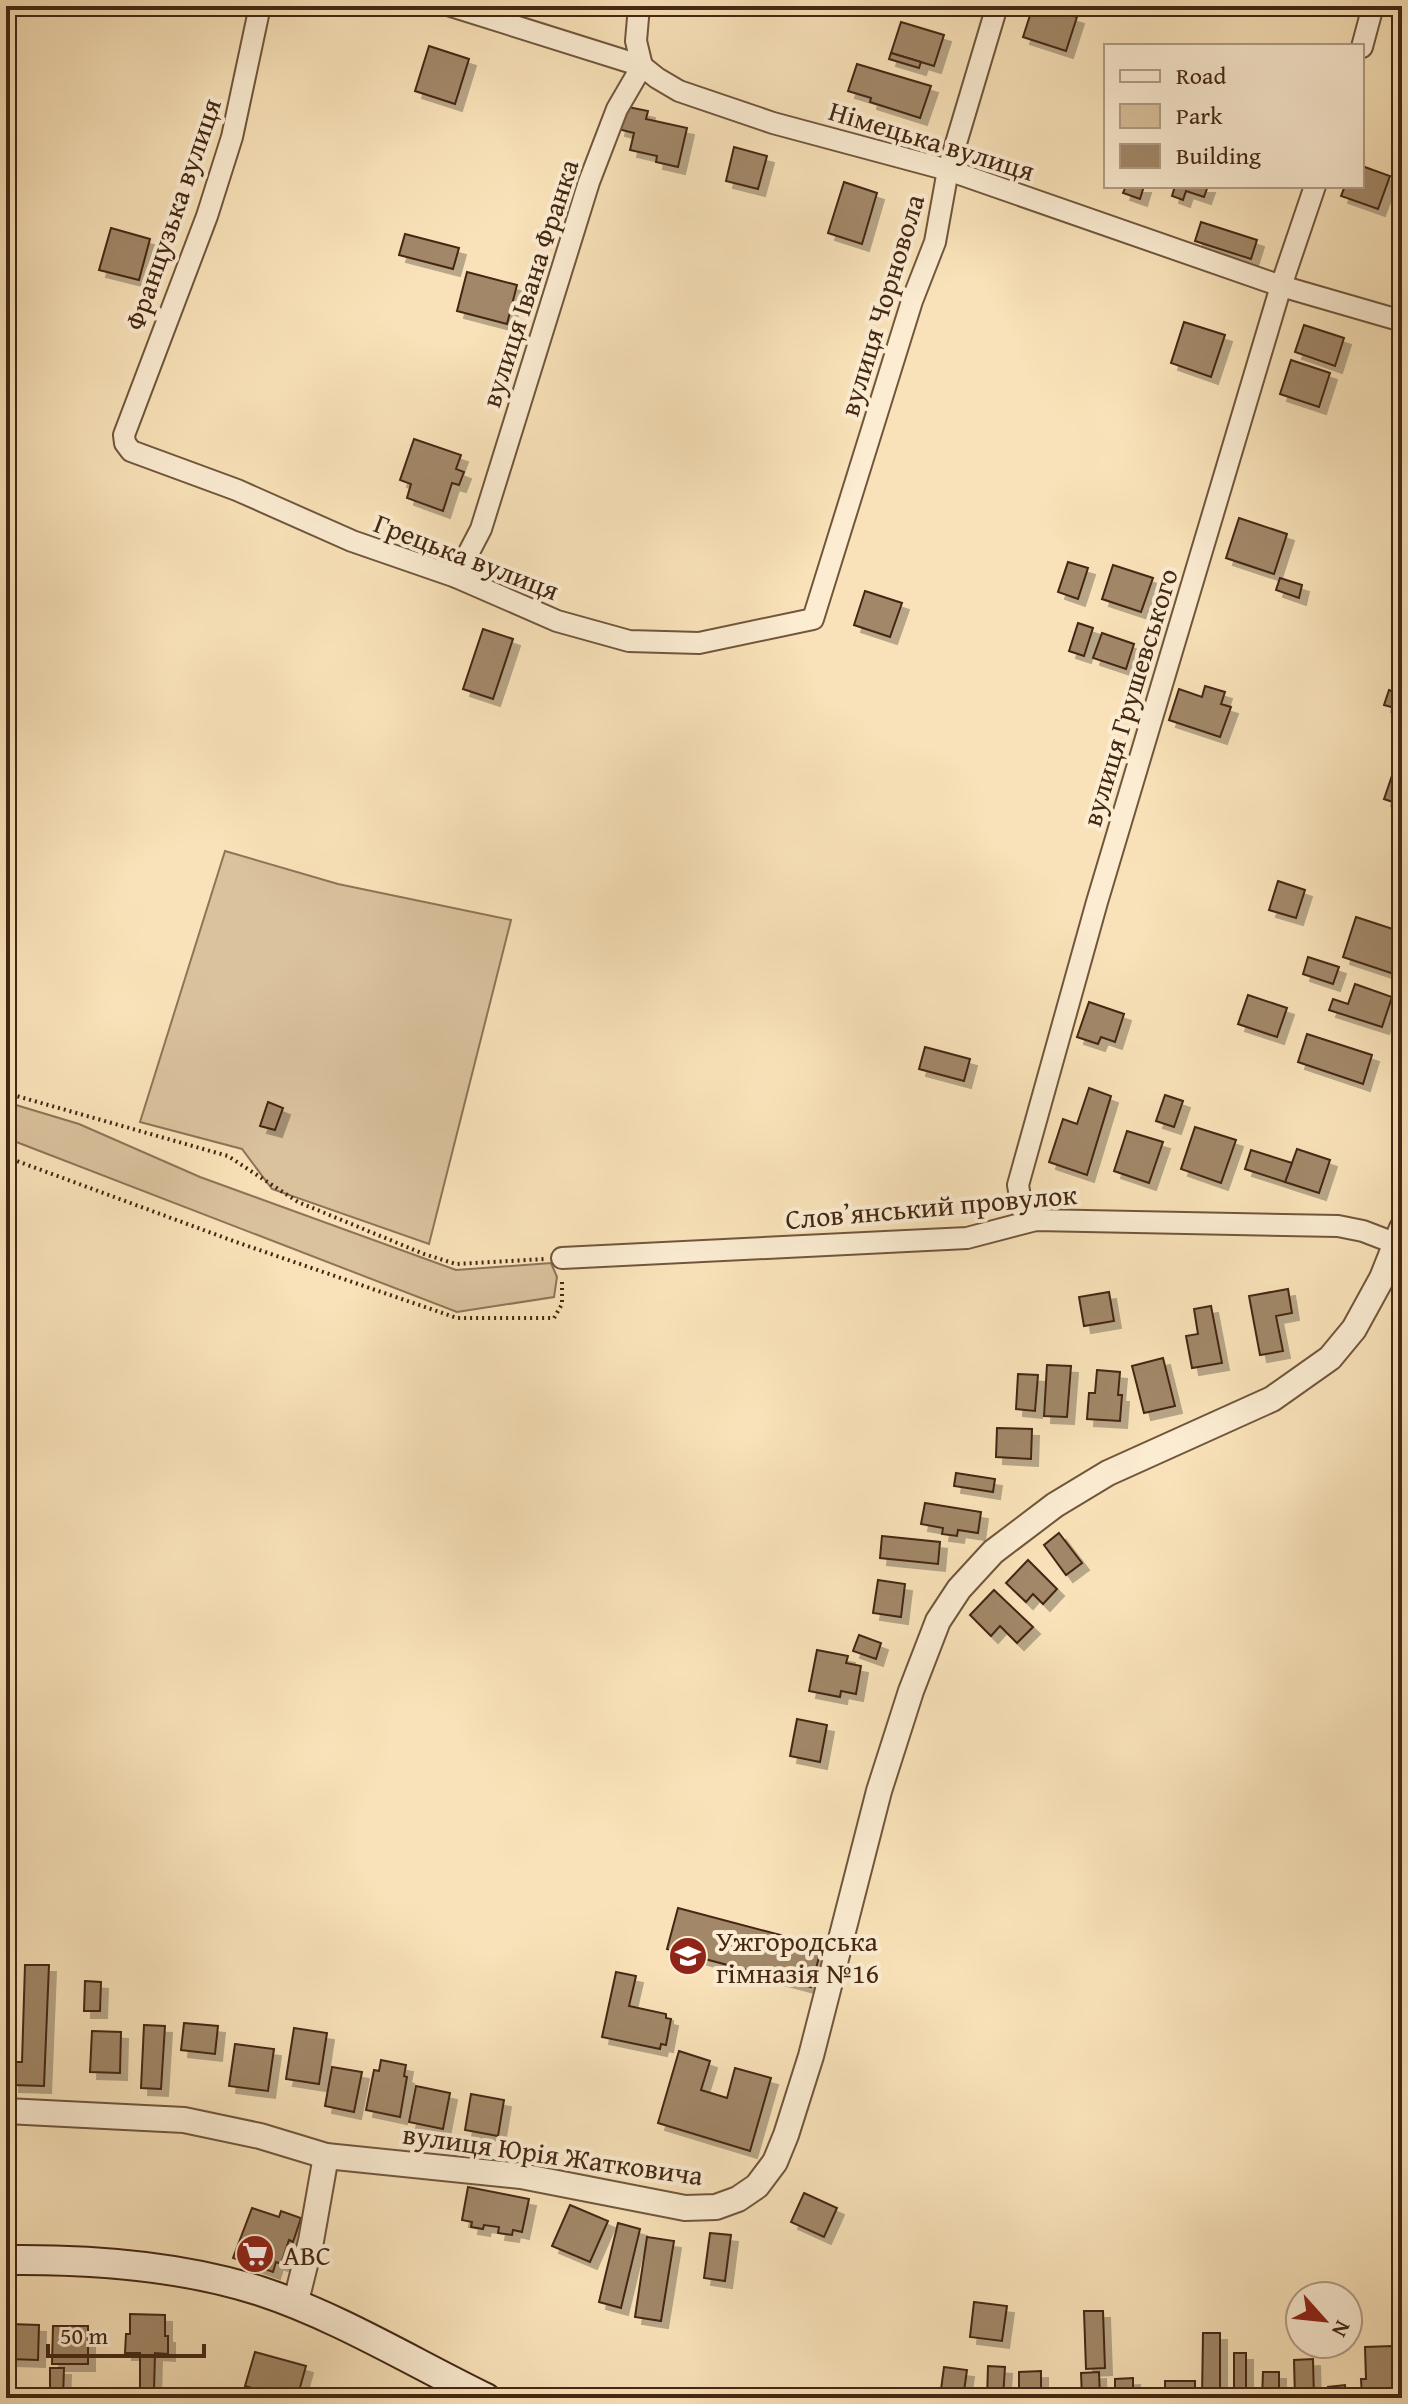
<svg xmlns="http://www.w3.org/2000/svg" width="1408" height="2404" font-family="'Gentium Book Plus',serif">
<defs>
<filter id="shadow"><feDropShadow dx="7" dy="7" stdDeviation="0" flood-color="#0004"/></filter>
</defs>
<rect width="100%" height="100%" fill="#f9e2b9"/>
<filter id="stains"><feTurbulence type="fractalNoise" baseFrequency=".0025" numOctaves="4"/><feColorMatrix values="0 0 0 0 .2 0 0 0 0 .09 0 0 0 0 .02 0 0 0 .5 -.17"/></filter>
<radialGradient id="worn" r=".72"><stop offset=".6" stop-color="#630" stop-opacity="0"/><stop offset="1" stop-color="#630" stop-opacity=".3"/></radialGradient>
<!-- green -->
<g fill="#dac29d" stroke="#8f7458" stroke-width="2">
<polygon points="225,851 338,884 511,920 429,1244 272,1189 242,1149 140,1122"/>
<polygon points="6,1102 79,1124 200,1177 456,1270 551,1263 557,1277 554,1297 457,1312 6,1138"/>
</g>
<!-- building -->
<g fill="#a28869" stroke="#442713" stroke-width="2" filter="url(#shadow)">
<polygon points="1033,6 1042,6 1077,17 1066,51 1023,37"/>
<polygon points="901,22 944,35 934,66 891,53"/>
<polygon points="429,46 469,59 455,104 415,91"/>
<polygon points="891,53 921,62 919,68 889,59"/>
<polygon points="857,64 931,86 920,118 870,102 871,98 848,91"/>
<polygon points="623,106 648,111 646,119 687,128 678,167 656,162 657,156 630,150 634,133 618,129"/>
<polygon points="734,147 767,156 758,189 726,181"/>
<polygon points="1362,166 1390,176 1378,209 1341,196 1345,186 1362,186"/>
<polygon points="844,182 877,193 862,244 828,233"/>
<polygon points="1126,186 1144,186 1140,199 1123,193"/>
<polygon points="1175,186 1208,186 1204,197 1186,191 1183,200 1172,196"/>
<polygon points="1201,222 1257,240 1251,259 1195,241"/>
<polygon points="111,228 150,239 139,280 99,270"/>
<polygon points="405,234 459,248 453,269 399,255"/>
<polygon points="467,272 517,285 507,324 457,311"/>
<polygon points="1184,322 1225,335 1211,377 1171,363"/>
<polygon points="1304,325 1344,338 1335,366 1295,352"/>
<polygon points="1291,360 1330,373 1319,407 1280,394"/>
<polygon points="414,439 461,455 456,469 464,472 459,485 452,483 443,511 407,498 411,484 400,480"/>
<polygon points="1239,518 1287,534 1274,574 1226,558"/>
<polygon points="1068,562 1088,568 1078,599 1058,592"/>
<polygon points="1113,565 1153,578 1141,612 1102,599"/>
<polygon points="1280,578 1302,585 1299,598 1276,590"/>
<polygon points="865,591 902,603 890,637 854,625"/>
<polygon points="1078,623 1093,628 1084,656 1069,651"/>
<polygon points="483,629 513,639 493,699 463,689"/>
<polygon points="1102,633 1134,644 1126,669 1093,658"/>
<polygon points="1205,686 1225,692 1221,704 1231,707 1220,737 1169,720 1179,689 1202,697"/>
<polygon points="1389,690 1402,695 1402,710 1384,705"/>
<polygon points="1396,764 1402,766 1402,805 1384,799"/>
<polygon points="1278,881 1305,890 1296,918 1269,910"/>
<polygon points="1356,917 1402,932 1402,959 1397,975 1343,957"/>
<polygon points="1308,957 1339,967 1333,984 1303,974"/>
<polygon points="1355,984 1392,997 1382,1027 1329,1010 1333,999 1348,1004"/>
<polygon points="1248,995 1287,1008 1277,1037 1238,1024"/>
<polygon points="1089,1002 1124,1014 1115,1042 1101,1037 1098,1044 1077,1037"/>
<polygon points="1307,1034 1372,1055 1363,1084 1298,1062"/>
<polygon points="925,1047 970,1059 964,1081 919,1069"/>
<polygon points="1089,1088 1111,1096 1087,1175 1049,1162 1063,1119 1077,1124"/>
<polygon points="1165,1095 1183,1101 1174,1127 1156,1121"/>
<polygon points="268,1102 283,1108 275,1130 260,1126"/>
<polygon points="1195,1127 1236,1140 1221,1183 1181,1169"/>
<polygon points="1127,1131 1163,1142 1149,1183 1114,1171"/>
<polygon points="1297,1149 1330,1160 1319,1193 1285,1182"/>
<polygon points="1251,1150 1292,1163 1285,1182 1245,1169"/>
<polygon points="1288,1289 1292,1313 1276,1316 1283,1351 1260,1355 1249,1296"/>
<polygon points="1109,1292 1114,1321 1084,1326 1079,1297"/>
<polygon points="1211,1306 1222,1363 1192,1368 1186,1336 1198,1334 1194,1309"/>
<polygon points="1163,1358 1175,1406 1144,1413 1132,1366"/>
<polygon points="1047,1365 1071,1366 1067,1417 1044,1416"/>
<polygon points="1097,1370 1120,1372 1118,1395 1122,1395 1120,1421 1087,1419 1089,1393 1095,1393"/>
<polygon points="1018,1374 1038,1375 1035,1411 1016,1409"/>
<polygon points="997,1428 1032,1429 1031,1459 996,1457"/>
<polygon points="956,1473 995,1479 993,1492 954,1486"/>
<polygon points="925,1503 981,1512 978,1533 958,1530 957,1536 942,1534 943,1528 921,1524"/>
<polygon points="1059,1533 1082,1563 1066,1575 1044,1545"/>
<polygon points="882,1536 940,1542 938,1564 880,1558"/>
<polygon points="1028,1560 1057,1589 1043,1604 1033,1594 1026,1602 1006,1583"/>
<polygon points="878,1580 905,1584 901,1617 873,1613"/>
<polygon points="994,1590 1033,1627 1017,1643 1000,1626 991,1636 970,1615"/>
<polygon points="859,1635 881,1643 876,1659 853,1651"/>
<polygon points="817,1650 848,1656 846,1663 861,1666 856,1694 841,1691 840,1697 809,1691"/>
<polygon points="797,1719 827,1725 820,1762 790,1756"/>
<polygon points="678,1908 822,1946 811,1987 667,1949"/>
<polygon points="25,1965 49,1965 44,2086 12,2085 13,2062 22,2062"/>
<polygon points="616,1972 636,1976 629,2006 666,2014 666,2018 671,2019 666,2045 661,2044 660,2049 602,2037"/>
<polygon points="85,1981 101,1982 100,2011 84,2011"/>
<polygon points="184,2023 218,2026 215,2054 181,2050"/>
<polygon points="144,2025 165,2026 161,2089 141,2088"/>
<polygon points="294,2028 327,2033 319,2084 286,2079"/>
<polygon points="92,2031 121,2032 120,2073 90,2072"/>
<polygon points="235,2044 274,2049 268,2091 229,2086"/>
<polygon points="679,2051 710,2061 701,2090 727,2098 735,2068 771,2078 750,2151 658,2123"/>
<polygon points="381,2060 406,2065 404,2076 407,2077 400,2117 366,2110 374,2070 379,2071"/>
<polygon points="332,2067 362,2072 354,2112 325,2106"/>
<polygon points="416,2086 450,2093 443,2129 409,2122"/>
<polygon points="471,2094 504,2100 498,2136 465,2130"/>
<polygon points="468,2187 529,2199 522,2232 513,2230 512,2235 498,2233 499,2227 484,2225 483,2229 471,2227 472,2222 462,2220"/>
<polygon points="804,2193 837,2208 824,2237 791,2222"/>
<polygon points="570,2205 608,2221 590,2262 552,2246"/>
<polygon points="252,2208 279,2217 281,2211 301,2218 293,2242 289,2240 281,2264 276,2262 273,2272 233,2258"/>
<polygon points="618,2223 640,2229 621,2308 599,2302"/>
<polygon points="710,2233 731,2235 725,2281 704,2278"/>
<polygon points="647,2237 674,2241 661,2321 635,2317"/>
<polygon points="974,2302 1007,2306 1002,2341 970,2337"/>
<polygon points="1084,2311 1103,2311 1105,2368 1086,2369"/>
<polygon points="130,2314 165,2315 165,2336 168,2336 168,2354 155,2353 154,2392 140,2392 140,2353 125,2353 126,2334 130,2334"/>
<polygon points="10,2324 39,2325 38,2360 9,2359"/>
<polygon points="53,2326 88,2326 88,2364 52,2364"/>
<polygon points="1203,2333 1220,2333 1220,2398 1202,2398"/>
<polygon points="1392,2346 1394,2398 1362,2398 1361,2379 1366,2379 1365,2347"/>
<polygon points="255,2352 306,2366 297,2398 286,2398 245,2386"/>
<rect x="1234" y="2353" width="12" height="45"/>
<polygon points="1313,2359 1314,2398 1295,2398 1294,2360"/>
<polygon points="988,2366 1005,2367 1003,2398 987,2398"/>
<polygon points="944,2367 967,2370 963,2398 931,2398 931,2396 940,2397"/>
<polygon points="50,2368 64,2368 63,2398 50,2398"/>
<polygon points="1041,2371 1041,2398 1019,2398 1019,2372"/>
<polygon points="1099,2372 1100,2398 1082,2398 1081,2373"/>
<polygon points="1263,2372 1279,2372 1279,2398 1262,2398"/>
<polygon points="1133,2378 1133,2398 1115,2398 1115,2379"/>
<rect x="1165" y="2381" width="30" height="17"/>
<polygon points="1345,2385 1346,2398 1329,2398 1328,2387"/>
</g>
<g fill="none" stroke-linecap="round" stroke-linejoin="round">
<!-- minor casing -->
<g stroke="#71563c" stroke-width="24">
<g id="minor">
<polyline points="260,6 232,137 207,216 124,435 125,443 131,451 237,490 352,541 456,577 557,621 629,641 699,643 813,619 912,301 935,242 948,170 997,6"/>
<polyline points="451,6 642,66 657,78 679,91 773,123 948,170 1281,286 1402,321"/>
<polyline points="1362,47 1373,6"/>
<polyline points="456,577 481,529 589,182 617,109 642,66 636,41 639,6"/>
<polyline points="1036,1220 1022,1209 1018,1185 1097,902 1281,286 1315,186"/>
<polyline points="562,1258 967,1238 1036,1220 1338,1226 1363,1231 1402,1246"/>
</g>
</g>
<!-- tertiary casing -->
<g stroke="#71563c" stroke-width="28">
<g id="tertiary">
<polyline points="6,2111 184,2120 260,2136 326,2156 521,2176 685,2208 716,2207 738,2199 757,2186 775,2162 786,2135 811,2056 879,1791 911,1691 938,1621 959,1589 993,1552 1055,1505 1108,1473 1272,1399 1330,1358 1354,1329 1382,1278 1402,1228"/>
<polyline points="295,2305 311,2241 326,2156"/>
</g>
</g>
<!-- secondary casing -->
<g stroke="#442713" stroke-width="32">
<path id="secondary" d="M6,2260c84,-1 173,5 254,31 79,26 152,71 226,107"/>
</g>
<!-- path -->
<g stroke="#442713" stroke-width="4" stroke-dasharray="2 4" stroke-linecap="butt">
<polyline points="6,1093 228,1156 298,1202 424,1254 456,1264 545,1259"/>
<polyline points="6,1157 236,1242 457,1318 554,1318 562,1304 562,1278"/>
</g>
<!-- minor -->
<use href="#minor" stroke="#fbecd2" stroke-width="20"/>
<!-- tertiary -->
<use href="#tertiary" stroke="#fbecd2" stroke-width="24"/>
<!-- secondary -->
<use href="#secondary" stroke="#fbecd2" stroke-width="28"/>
</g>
<!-- icons -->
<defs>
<g id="school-disc" transform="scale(2)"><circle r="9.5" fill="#8f2418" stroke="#fbecd2"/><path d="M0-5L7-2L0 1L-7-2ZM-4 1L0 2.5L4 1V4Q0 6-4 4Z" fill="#fff"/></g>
<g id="supermarket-disc" transform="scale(2)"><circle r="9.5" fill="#8f2418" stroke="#fbecd2"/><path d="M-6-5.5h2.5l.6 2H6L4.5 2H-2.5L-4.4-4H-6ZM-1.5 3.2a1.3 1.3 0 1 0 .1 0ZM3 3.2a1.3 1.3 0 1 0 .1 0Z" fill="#fff"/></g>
</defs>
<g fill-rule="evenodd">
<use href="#school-disc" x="688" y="1956"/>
<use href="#supermarket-disc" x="255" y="2254"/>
</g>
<g text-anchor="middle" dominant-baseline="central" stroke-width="8" stroke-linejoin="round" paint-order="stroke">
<!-- street labels -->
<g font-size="28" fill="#442713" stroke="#fbecd2">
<text transform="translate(932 140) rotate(17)">Німецька вулиця</text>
<text transform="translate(172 214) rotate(-71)">Французька вулиця</text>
<text transform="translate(529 283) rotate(-72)">вулиця Івана Франка</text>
<text transform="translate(881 305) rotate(-73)">вулиця Чорновола</text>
<text transform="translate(467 556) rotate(21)">Грецька вулиця</text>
<text transform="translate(1129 697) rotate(-73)">вулиця Грушевського</text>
<text transform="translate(931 1206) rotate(-5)">Словʼянський провулок</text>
<text transform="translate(553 2154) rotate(8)">вулиця Юрія Жатковича</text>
</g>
<!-- poi labels -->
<g font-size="28" fill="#442713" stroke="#fbecd2" text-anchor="start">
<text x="716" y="1940">Ужгородська<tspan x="716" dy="32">гімназія №16</tspan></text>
<text x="283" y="2254">ABC</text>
</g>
</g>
<!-- margin -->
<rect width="1408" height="2404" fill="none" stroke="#f9e2b9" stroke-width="32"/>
<rect x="8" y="8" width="1392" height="2388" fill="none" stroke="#442713" stroke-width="4"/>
<rect x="16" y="16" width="1376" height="2372" fill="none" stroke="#442713" stroke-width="2"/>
<!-- legend -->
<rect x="1104" y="44" width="260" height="144" fill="#fbecd2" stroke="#b29d86" stroke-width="2"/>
<rect x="1120" y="70" width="40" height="12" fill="#fbecd2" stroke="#b29d86" stroke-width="2"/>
<text x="1176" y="84" font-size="24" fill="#442713">Road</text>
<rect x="1120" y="104" width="40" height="24" fill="#dac29d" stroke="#b29d86" stroke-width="2"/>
<text x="1176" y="124" font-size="24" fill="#442713">Park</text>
<rect x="1120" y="144" width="40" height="24" fill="#a28869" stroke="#b29d86" stroke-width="2"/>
<text x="1176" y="164" font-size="24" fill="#442713">Building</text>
<!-- north arrow -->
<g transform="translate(1324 2320) rotate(117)"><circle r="38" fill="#fbecd2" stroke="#b29d86" stroke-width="2"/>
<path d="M0-6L14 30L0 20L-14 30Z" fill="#8f2418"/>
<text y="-12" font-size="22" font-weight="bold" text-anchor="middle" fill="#442713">N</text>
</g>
<!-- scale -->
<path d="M48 2344v12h156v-12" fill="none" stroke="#442713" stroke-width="4"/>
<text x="60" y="2344" font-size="24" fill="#442713" stroke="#fbecd2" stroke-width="6" paint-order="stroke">50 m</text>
<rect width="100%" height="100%" filter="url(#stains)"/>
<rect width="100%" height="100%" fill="url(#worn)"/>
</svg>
